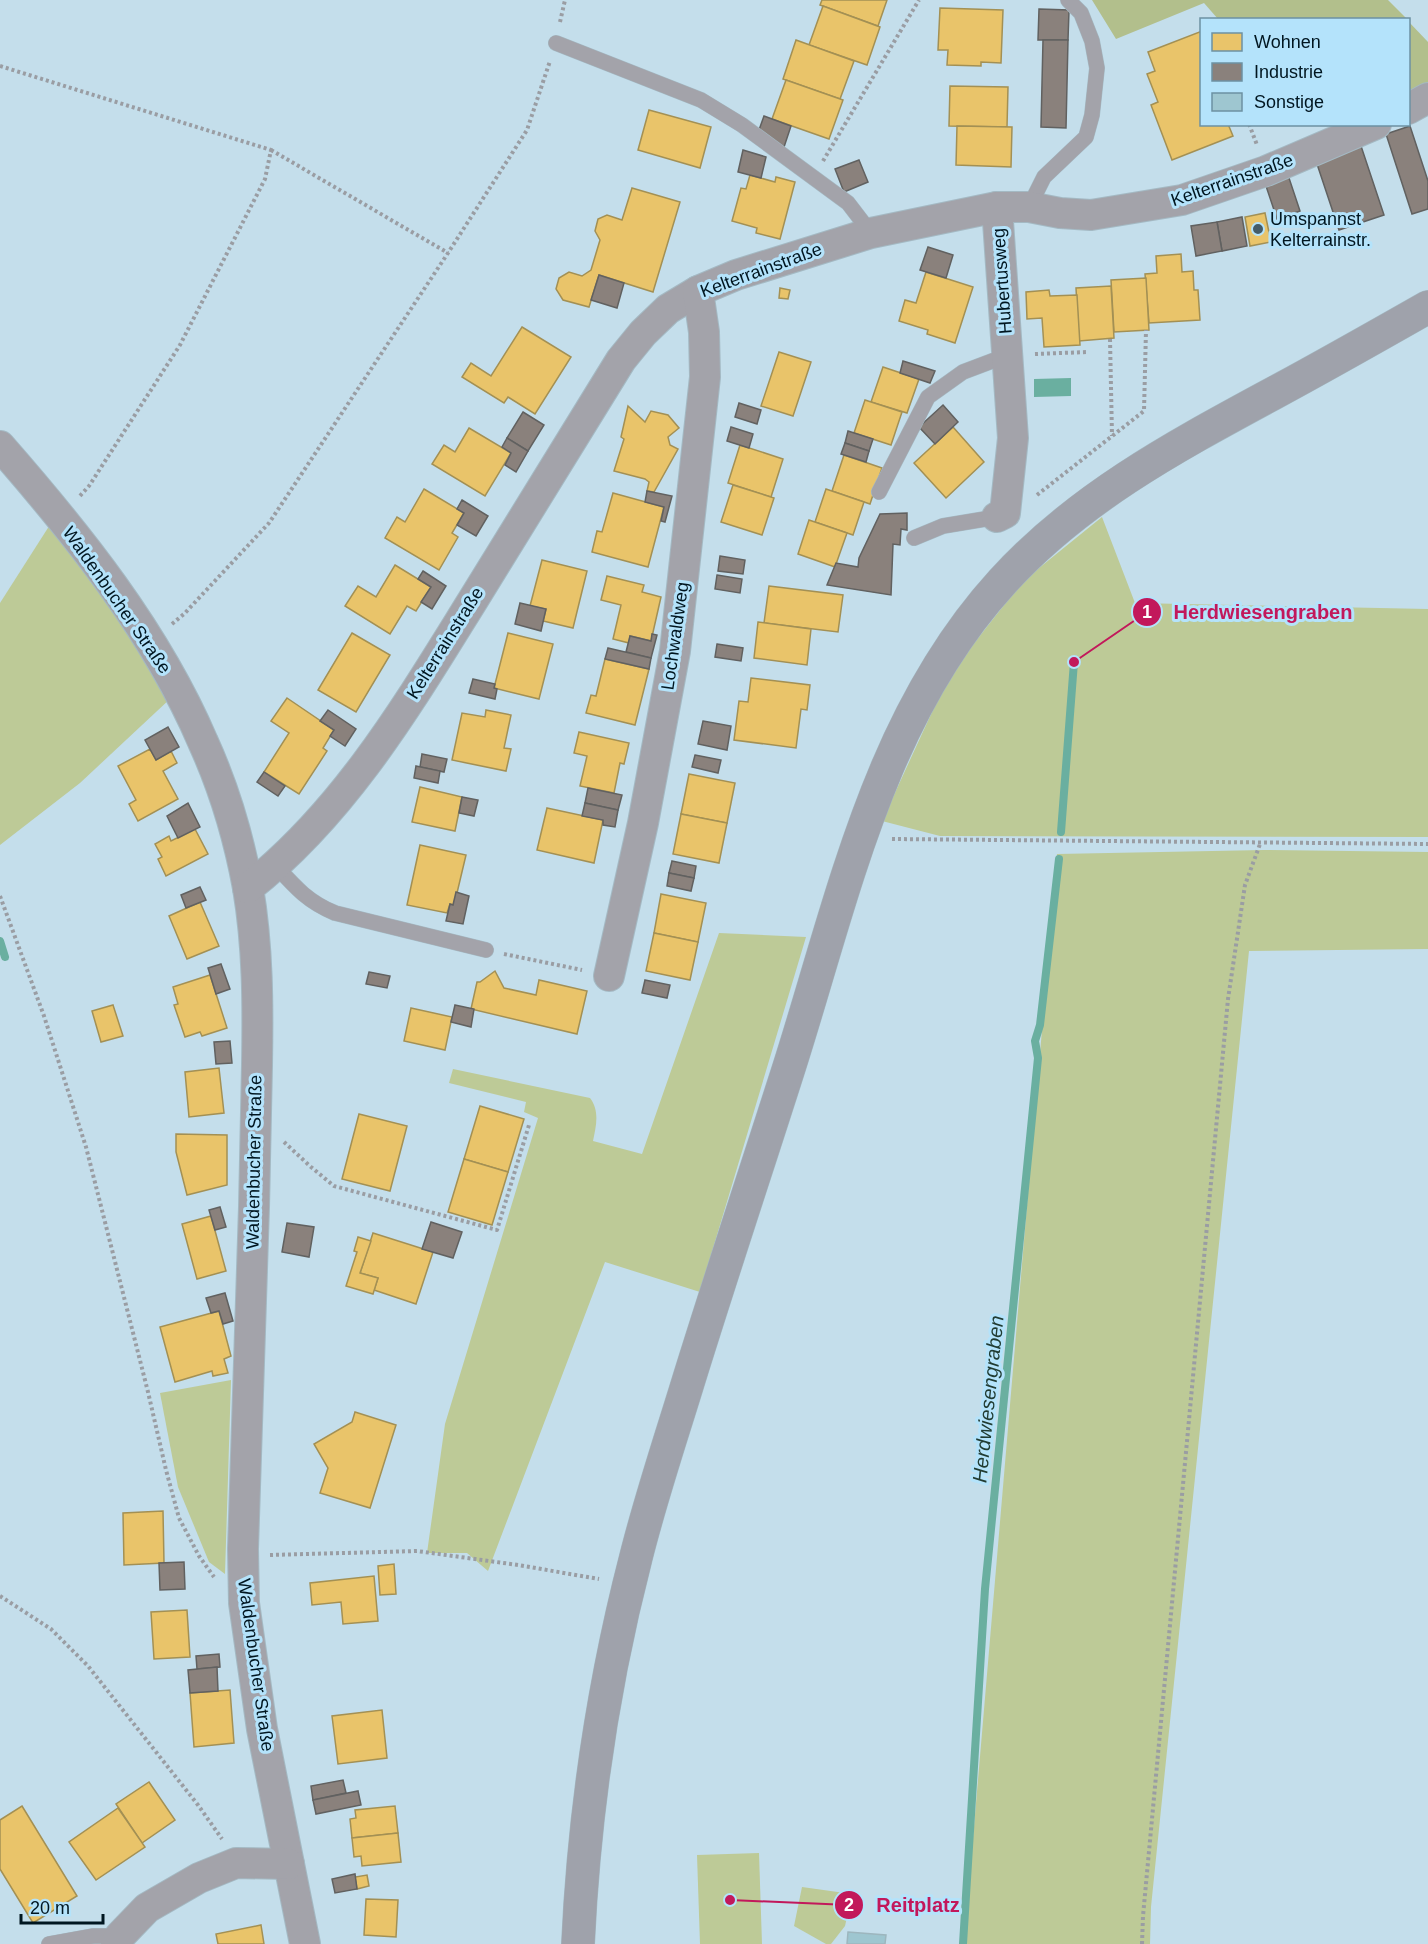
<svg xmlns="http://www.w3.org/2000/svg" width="1428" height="1944" font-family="Arial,sans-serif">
<rect width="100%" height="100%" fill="#c4deeb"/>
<!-- green -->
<g fill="#bdca97">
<polygon points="1102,517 1135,603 1428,609 1428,837 940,836 882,821 949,675 1023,581"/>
<polygon points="53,520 171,698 80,783 0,845 0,603"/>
<polygon points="1264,850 1428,852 1428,949 1249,951 1151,1907 1150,1944 964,1944 1057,854"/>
<path d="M719,933l87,4 -106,355 -95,-30 -117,309 -21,-18h-40l18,-129 93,-306 -14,-6 2,-10 -77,-19 4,-14 137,29c10,13 6,28 3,43l49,13z"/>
<polygon points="231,1380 225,1574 209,1562 178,1487 160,1393"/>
<polygon points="759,1853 762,1944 700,1944 697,1855"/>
<polygon points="802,1887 852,1894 845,1926 831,1944 826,1944 794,1926"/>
</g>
<!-- forest -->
<g fill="#b2bf8c">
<polygon points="1092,0 1388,0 1407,19 1218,19 1204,3 1116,39"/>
<polygon points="1408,21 1428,42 1428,82 1409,97"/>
</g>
<!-- water -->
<polygon fill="#6aafa0" points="1071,378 1071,396 1034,397 1034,379"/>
<!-- homes -->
<g fill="#e9c46a" stroke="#a39054" stroke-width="1.5">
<polygon points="822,0 887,0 878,26 820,5"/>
<polygon points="823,6 880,27 867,65 809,45"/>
<polygon points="940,8 1003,10 1001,63 981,62 981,66 947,65 948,50 938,50"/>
<polygon points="1202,31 1202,124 1228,124 1233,136 1172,160 1151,105 1158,102 1147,74 1155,71 1148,52"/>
<polygon points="796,40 854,61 840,99 783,79"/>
<polygon points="786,80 843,100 829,139 772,119"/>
<polygon points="950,86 1008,87 1007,127 949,126"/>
<polygon points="649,110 711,127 700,168 638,150"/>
<polygon points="957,126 1012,127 1011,167 956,165"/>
<polygon points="750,175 775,182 776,177 795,182 780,239 756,233 757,228 732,221 741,188 746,189"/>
<polygon points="632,188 680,202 653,292 599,275 589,307 563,300 556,289 559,278 569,272 582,276 591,270 600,240 595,231 598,219 607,215 622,220"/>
<polygon points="1265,213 1271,242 1250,246 1245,217"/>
<polygon points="1181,254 1182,272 1193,271 1194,290 1198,290 1200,320 1149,323 1145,274 1157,273 1156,256"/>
<polygon points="926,272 973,287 955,343 927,334 928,330 899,321 905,300 916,303"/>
<polygon points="1146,278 1149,330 1114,332 1111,280"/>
<polygon points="1111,286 1114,338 1079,341 1076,288"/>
<polygon points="780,288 790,290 788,299 779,298"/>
<polygon points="1049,290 1050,296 1077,295 1080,345 1044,347 1042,318 1027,319 1026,292"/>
<polygon points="522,327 571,357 535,414 508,397 504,403 462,377 471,363 491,376"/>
<polygon points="779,352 811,362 793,416 761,406"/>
<polygon points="883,367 919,379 907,413 871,402"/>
<polygon points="865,400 902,412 891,445 854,433"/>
<polygon points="628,406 645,422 651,411 668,415 679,428 668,437 670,445 678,449 654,492 647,491 649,482 645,479 614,471 624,439 621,437"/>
<polygon points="953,427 984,462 946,498 914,463"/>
<polygon points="469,428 511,453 485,496 432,464 444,445 455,452"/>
<polygon points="740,445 783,459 771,497 728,483"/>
<polygon points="844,455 882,468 870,504 832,491"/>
<polygon points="733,485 774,498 762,535 721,522"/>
<polygon points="424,489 464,513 452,533 458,537 439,570 385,538 397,517 405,522"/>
<polygon points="826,489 864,502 853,535 815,522"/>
<polygon points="613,493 664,507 648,567 592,552 597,531 602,532"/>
<polygon points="809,520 847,533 835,567 798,554"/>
<polygon points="542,560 587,571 573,628 543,621 546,609 530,606"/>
<polygon points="395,565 431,587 416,611 407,606 390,634 345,606 358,586 376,597"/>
<polygon points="607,576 644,585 642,592 661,597 651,641 630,636 629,643 613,639 621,605 601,600"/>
<polygon points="769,586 843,595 838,632 764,623"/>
<polygon points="758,622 811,629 807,665 754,658"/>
<polygon points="352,633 390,655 356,712 318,690"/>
<polygon points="508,633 553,644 539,699 494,688"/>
<polygon points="605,659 649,669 635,725 586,713 591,695 596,696"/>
<polygon points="751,678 810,685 807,710 801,709 796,748 734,740 739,701 748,702"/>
<polygon points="287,698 334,730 323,748 327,751 299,794 264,772 289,733 271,721"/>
<polygon points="486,710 511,715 504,748 511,749 506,771 452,760 462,713 485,717"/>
<polygon points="579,732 629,743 624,764 620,763 614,793 580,786 587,756 574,753"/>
<polygon points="150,749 156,760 171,751 177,763 163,771 178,799 138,821 129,804 136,800 118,766"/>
<polygon points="689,774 735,783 727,823 681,814"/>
<polygon points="420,787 462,797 455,831 412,822"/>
<polygon points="547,808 603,820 594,863 537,850"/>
<polygon points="681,814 727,823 719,863 673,854"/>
<polygon points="195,829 208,854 166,876 158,859 162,857 155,844 169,836 171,841"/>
<polygon points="420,845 466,855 457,893 453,905 450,904 447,913 407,905"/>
<polygon points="661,894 706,903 698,942 654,933"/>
<polygon points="200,902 219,946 187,959 169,916"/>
<polygon points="654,933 698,942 690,980 646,971"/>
<polygon points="495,971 504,988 536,995 539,980 587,991 577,1034 471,1009 477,982 480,982"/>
<polygon points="210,975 227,1028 202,1036 200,1032 185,1037 174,1005 178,1004 173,987"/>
<polygon points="113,1005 123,1036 101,1042 92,1011"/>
<polygon points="411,1008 452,1017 445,1050 404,1041"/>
<polygon points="219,1068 224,1113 189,1117 185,1072"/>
<polygon points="480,1106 524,1119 508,1172 464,1159"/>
<polygon points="359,1114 407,1126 390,1191 342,1179"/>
<polygon points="176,1134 227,1135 227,1185 187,1195 176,1152"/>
<polygon points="464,1159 508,1172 492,1225 448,1212"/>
<polygon points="211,1216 226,1271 197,1279 182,1224"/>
<polygon points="373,1233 433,1252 416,1304 374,1290 378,1278 360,1273"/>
<polygon points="358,1237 371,1241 360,1273 378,1278 373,1294 346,1286 357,1252 354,1251"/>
<polygon points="219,1311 231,1356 224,1359 228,1373 213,1376 212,1371 175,1382 160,1327"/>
<polygon points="355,1412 396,1425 370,1508 320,1493 328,1468 314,1444 352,1422"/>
<polygon points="163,1511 164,1563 124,1565 123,1513"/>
<polygon points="394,1564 396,1594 380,1595 378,1566"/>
<polygon points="374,1576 378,1621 343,1624 341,1602 312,1605 310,1583"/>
<polygon points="187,1610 190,1657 154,1659 151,1612"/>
<polygon points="230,1690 234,1743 194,1747 190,1693"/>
<polygon points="382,1710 387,1758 338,1764 332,1716"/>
<polygon points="149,1782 175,1820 142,1843 116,1804"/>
<polygon points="22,1806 77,1896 33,1923 0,1869 0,1820"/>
<polygon points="395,1806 398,1833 352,1838 350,1819 356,1818 355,1810"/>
<polygon points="118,1808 145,1847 96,1880 69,1842"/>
<polygon points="398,1833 401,1862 362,1866 361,1856 354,1857 352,1838"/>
<polygon points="367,1875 369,1886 357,1889 355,1877"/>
<polygon points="366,1899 398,1900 396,1937 364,1935"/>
<polygon points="261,1925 264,1944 218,1944 216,1934"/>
</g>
<!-- industry -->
<g fill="#8a817c" stroke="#616160" stroke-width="1.5">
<polygon points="1039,9 1069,10 1068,40 1038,40"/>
<polygon points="1043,40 1068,40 1066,128 1041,127"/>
<polygon points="764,116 791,126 784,147 759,130"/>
<polygon points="1410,126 1428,181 1428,209 1412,214 1386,134"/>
<polygon points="1361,146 1384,215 1339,230 1316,161"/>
<polygon points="743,150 766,157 761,178 738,172"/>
<polygon points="859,160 868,182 844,192 835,169"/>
<polygon points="1288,175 1300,211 1277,219 1265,183"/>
<polygon points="1242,217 1247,246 1222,251 1217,222"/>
<polygon points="1217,222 1222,251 1196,256 1191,226"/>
<polygon points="928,247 953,255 946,278 920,270"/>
<polygon points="599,275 624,283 617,308 591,300"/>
<polygon points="903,361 935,371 930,383 900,373"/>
<polygon points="739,403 761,410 757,424 735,417"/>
<polygon points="943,405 958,422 935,444 919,427"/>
<polygon points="523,412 544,425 528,451 507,438"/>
<polygon points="731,427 753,434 749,448 727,441"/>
<polygon points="848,431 873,439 869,451 845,443"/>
<polygon points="507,438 528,451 516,472 505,465 511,453 502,447"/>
<polygon points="845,443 869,451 866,462 841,454"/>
<polygon points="647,491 672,496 665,522 661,521 664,507 645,502"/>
<polygon points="462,500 488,516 476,536 457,525 464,513 457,509"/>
<polygon points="907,513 907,530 901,529 900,545 893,544 891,595 827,585 836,563 858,567 859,558 880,514"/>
<polygon points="720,556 745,560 743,574 718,571"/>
<polygon points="423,571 446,586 432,609 421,602 431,587 418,579"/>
<polygon points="717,575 742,579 740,593 715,589"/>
<polygon points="520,603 546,609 541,631 515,624"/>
<polygon points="652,634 657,635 651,658 626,652 630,636 651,641"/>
<polygon points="717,644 743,648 741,661 715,657"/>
<polygon points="608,648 651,658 649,669 605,659"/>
<polygon points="473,679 495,684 494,688 497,689 495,699 469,693"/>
<polygon points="328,710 356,729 345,746 330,736 334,730 320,721"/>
<polygon points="703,721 731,726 727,750 698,744"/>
<polygon points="168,727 179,747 156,760 145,740"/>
<polygon points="422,754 447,759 444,772 420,767"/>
<polygon points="695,755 721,760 718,773 692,767"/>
<polygon points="416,766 440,771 438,783 414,778"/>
<polygon points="264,772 285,786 278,796 257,782"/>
<polygon points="588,788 622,795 618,810 585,803"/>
<polygon points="462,797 478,800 474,816 459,813"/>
<polygon points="188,803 200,827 178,838 167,816"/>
<polygon points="585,803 618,810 615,827 603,825 603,820 582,816"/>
<polygon points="672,861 696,866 694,878 669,873"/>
<polygon points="669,873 694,878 691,891 667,886"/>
<polygon points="200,887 206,900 186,908 181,895"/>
<polygon points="456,892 469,896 463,924 446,921 450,904 453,905"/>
<polygon points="221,964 230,989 216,994 208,968"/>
<polygon points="369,972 390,976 387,988 366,984"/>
<polygon points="645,980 670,985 667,998 642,993"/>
<polygon points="455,1005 474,1009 471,1027 451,1022"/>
<polygon points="230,1041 232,1063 216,1064 214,1042"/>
<polygon points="220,1207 226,1227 215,1230 209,1210"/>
<polygon points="431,1222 462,1232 453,1258 422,1249"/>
<polygon points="287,1223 314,1227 309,1257 282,1252"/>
<polygon points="225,1293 233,1321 223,1324 219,1311 211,1313 206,1298"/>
<polygon points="184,1562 185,1589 160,1590 159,1563"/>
<polygon points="219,1654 220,1667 197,1669 196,1656"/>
<polygon points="217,1667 218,1691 190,1693 188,1670"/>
<polygon points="343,1780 346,1793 313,1800 311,1786"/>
<polygon points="358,1791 361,1805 316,1814 313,1800"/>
<polygon points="355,1874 357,1889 335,1893 332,1879"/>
</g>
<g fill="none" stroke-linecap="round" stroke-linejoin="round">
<!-- stream -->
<g stroke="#6aafa0" stroke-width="8">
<polyline points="1061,832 1074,662"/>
<polyline points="0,941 5,957"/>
<polyline points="963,1944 985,1589 1038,1058 1035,1041 1040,1025 1059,859"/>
</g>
</g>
<!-- building -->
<polygon fill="#9ec6d0" stroke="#9db6be" stroke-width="1.5" points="848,1932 886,1935 885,1944 847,1944"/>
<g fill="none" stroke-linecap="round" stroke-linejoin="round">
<!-- lane casing -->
<g stroke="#a4b9c3" stroke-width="16">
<g id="lane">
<polyline points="556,43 701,100 742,125 848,203 871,233"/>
<polyline points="1029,207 1044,177 1086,137 1092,115 1097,68 1092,41 1081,13 1068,0"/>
<polyline points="879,492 928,397 963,372 1008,355"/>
<polyline points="914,538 943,526 997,517"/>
<path d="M276,866c19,21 32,36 59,47l151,37"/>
<polyline points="49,1944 93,1936 120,1936"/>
</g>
</g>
<!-- street casing -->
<g stroke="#a4b9c3" stroke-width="32">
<g id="street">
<polyline points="1408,109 1428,98"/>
<polyline points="997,207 1013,438 1005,513 997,517"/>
<path d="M0,446c78,89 156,186 203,296 21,46 36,97 45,146 10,59 10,118 9,177 -1,47 -2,95 -3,142 -4,114 -7,228 -11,342l1,54 18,126 43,215"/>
<path d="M248,888c97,-76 161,-185 225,-288 49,-80 98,-160 148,-240l22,-27 25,-24 30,-18 38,-16 135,-42 126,-26h32l31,6 31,2 91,-15 84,-29 110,-47"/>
<polyline points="609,976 643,823 675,651 705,377 704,332 698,291"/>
<polyline points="116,1944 120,1936 147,1908 199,1878 236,1863 289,1864"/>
</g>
</g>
<!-- secondary casing -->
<g stroke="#a4b9c3" stroke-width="34">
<path id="secondary" d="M578,1944c6,-130 25,-260 58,-387 15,-60 35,-119 53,-178 31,-100 64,-199 96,-299 56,-172 91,-360 217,-498 76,-84 174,-136 272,-189 52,-28 103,-57 154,-86"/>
</g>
<!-- path -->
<g stroke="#9a9da3" stroke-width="4" stroke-dasharray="3 3" stroke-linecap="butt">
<polyline points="560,22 565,0"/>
<polyline points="0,66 271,150 265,179 180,345 89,486 79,497"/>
<polyline points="1249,124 1257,145"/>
<polyline points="271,150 448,253"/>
<polyline points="823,161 919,0"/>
<polyline points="1110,339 1112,436"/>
<polyline points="1035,354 1088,352"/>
<polyline points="1037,495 1144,411 1146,330"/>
<polyline points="172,624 184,614 269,523 448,253 527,130 550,61"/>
<polyline points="892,839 1428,844"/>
<polyline points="0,896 44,1016 86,1147 148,1392 166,1470 179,1518 199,1556 214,1577"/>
<polyline points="504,954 582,970"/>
<polyline points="284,1142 311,1167 334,1186 497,1230 529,1125"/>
<polyline points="270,1555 417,1551 518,1565 599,1579"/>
<polyline points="0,1596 51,1629 88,1666 198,1805 222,1839"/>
<polyline points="1142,1944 1143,1916 1228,999 1245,885 1260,844"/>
</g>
<!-- lane -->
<use href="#lane" stroke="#a3a3aa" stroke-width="15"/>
<!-- street -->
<use href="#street" stroke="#a3a3aa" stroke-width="30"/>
<!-- secondary -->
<use href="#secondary" stroke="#9fa2ab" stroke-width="33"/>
</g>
<!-- markers -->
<circle fill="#455c67" stroke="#b4e3fb" stroke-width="2" cx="1258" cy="229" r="6"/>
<g text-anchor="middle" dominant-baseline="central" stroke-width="6" stroke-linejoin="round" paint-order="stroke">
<!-- street labels -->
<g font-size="18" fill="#001620" stroke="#b4e3fb">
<text transform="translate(1232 180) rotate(-19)">Kelterrainstraße</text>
<text transform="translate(761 270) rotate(-20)">Kelterrainstraße</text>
<text transform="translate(1002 281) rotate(-94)">Hubertusweg</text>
<text transform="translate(117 600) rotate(55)">Waldenbucher Straße</text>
<text transform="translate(675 636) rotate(-82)">Lochwaldweg</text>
<text transform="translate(445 643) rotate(-58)">Kelterrainstraße</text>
<text transform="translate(254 1162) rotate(-89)">Waldenbucher Straße</text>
<text transform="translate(256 1665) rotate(82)">Waldenbucher Straße</text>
</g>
<!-- poi labels -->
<g font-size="18" fill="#001620" stroke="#b4e3fb" text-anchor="start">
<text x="1270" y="219">Umspannst<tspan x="1270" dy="21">Kelterrainstr.</tspan></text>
</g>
<!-- water labels -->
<g font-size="20" font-style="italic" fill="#213c33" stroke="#b4e3fb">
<text transform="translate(988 1399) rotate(-84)">Herdwiesengraben</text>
</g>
</g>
<!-- callouts -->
<path fill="none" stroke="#c2185b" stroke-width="2" d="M1074 662L1147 612M730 1900L849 1905"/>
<g fill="#c2185b" stroke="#b4e3fb" stroke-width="2">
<circle cx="1074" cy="662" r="6"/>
<circle cx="730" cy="1900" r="6"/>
<circle cx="1147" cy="612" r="15"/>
<circle cx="849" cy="1905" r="15"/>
</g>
<g font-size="18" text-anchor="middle" font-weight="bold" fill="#fff">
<text x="1147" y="618">1</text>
<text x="849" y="1911">2</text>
</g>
<g font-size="20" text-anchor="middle" font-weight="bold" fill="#c2185b" stroke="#b4e3fb" stroke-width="6" stroke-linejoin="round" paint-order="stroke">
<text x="1263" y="619">Herdwiesengraben</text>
<text x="918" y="1912">Reitplatz</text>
</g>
<!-- legend -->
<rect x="1200" y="18" width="210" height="108" fill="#b4e3fb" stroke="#6c91a3" stroke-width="1.5"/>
<rect x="1212" y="33" width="30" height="18" fill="#e9c46a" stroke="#6c91a3" stroke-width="1.5"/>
<text x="1254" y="48" font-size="18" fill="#001620">Wohnen</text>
<rect x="1212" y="63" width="30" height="18" fill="#8a817c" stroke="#6c91a3" stroke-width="1.5"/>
<text x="1254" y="78" font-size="18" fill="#001620">Industrie</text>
<rect x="1212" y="93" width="30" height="18" fill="#9ec6d0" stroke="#6c91a3" stroke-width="1.5"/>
<text x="1254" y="108" font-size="18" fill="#001620">Sonstige</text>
<!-- scale -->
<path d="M21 1914v9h82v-9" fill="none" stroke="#001620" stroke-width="3"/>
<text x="30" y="1914" font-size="18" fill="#001620" stroke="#b4e3fb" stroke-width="4.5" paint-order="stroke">20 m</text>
</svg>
